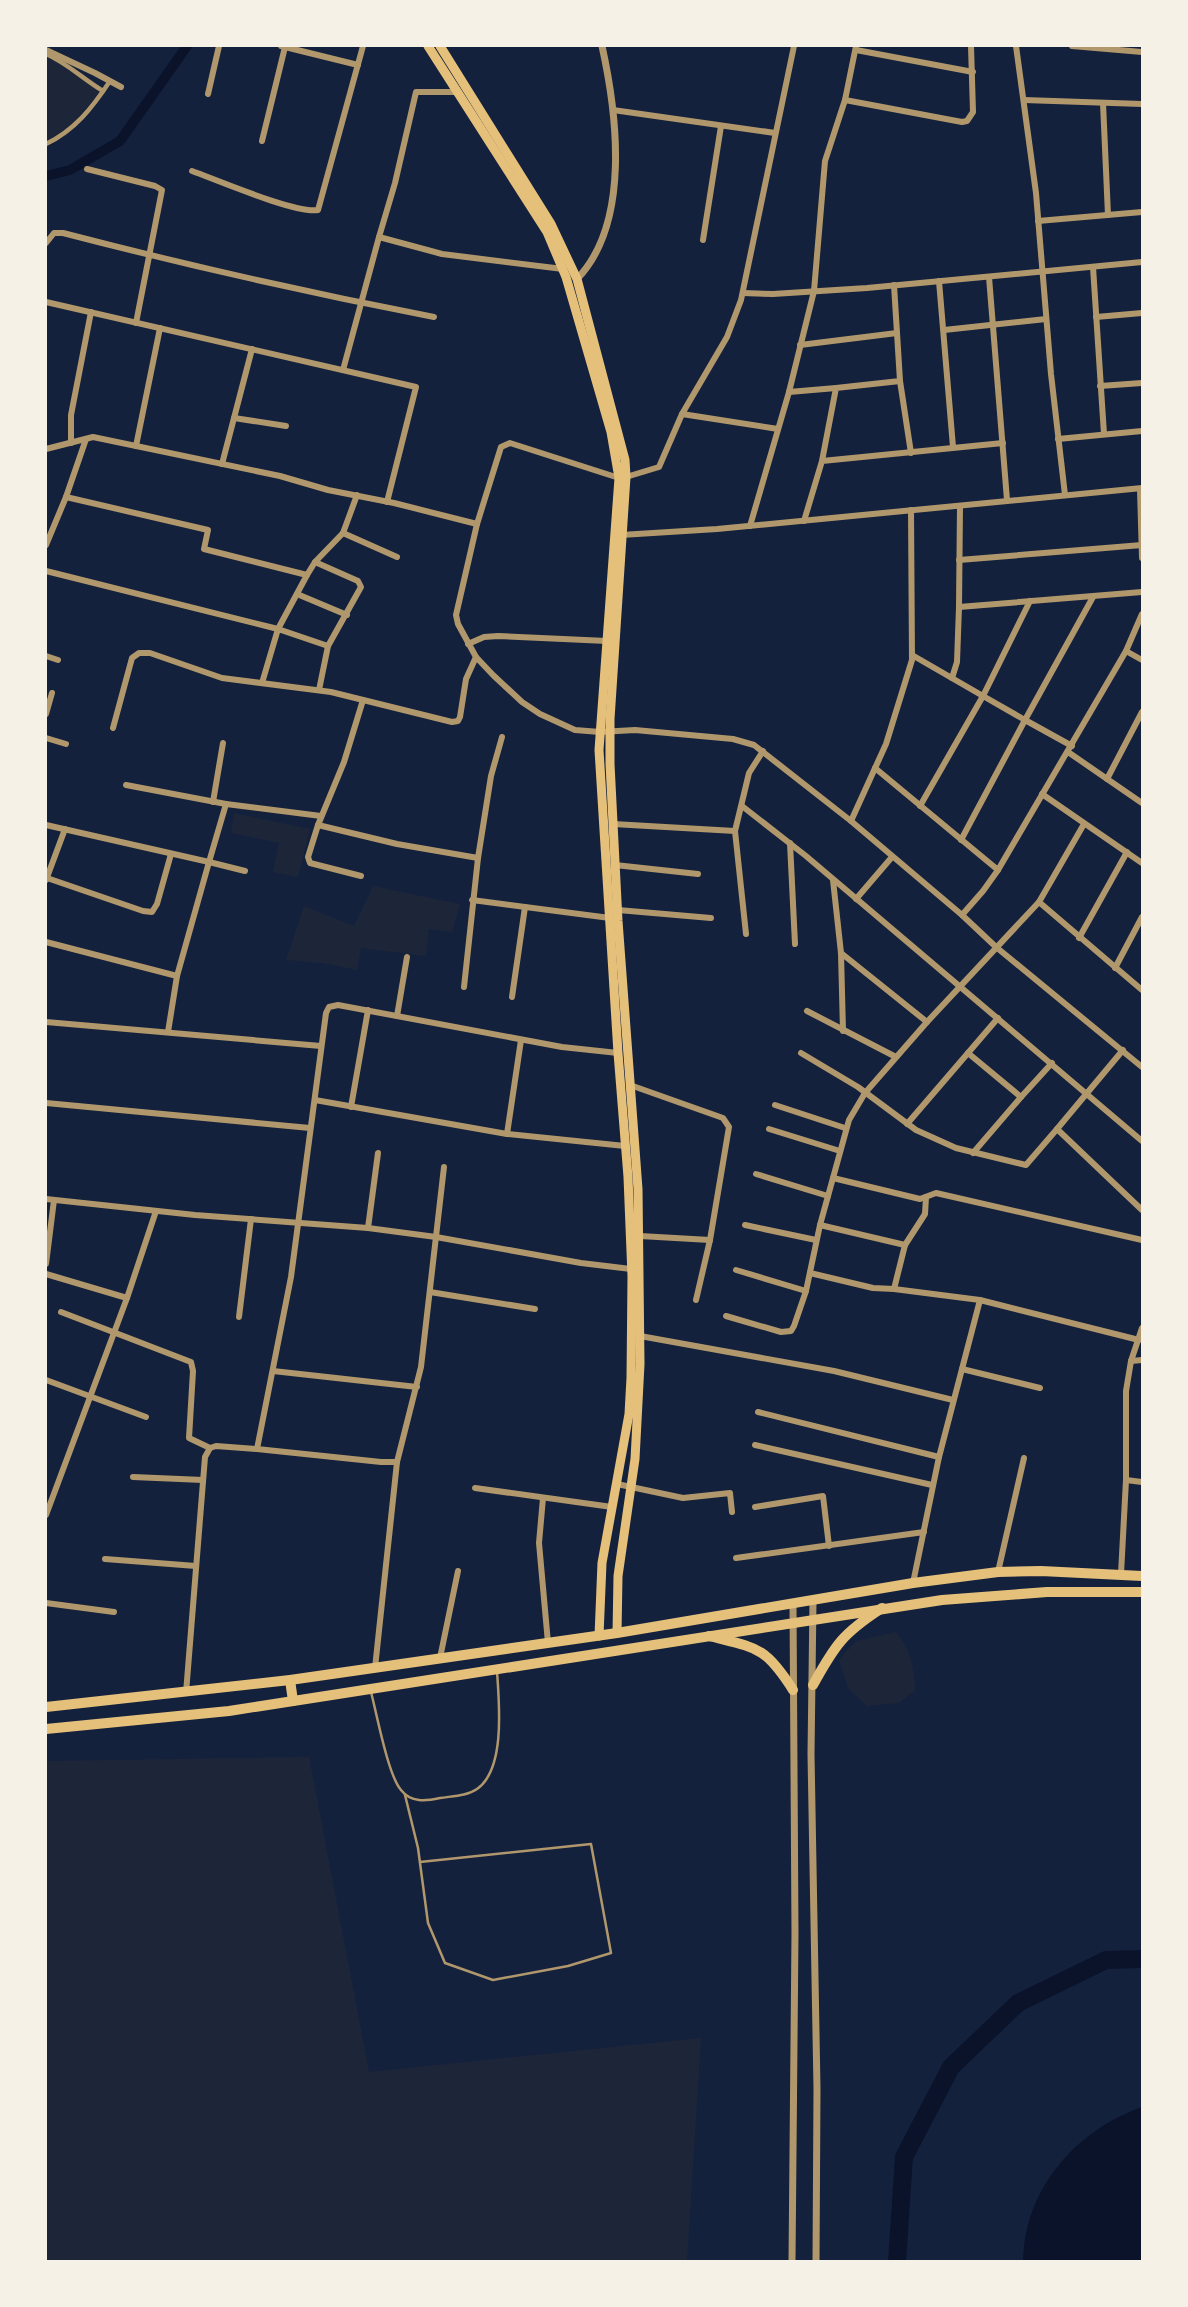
<svg xmlns="http://www.w3.org/2000/svg" width="1188" height="2307" font-family="Figtree,sans-serif">
<rect width="100%" height="100%" fill="#14213d"/>
<!-- green -->
<g fill="#1d2539">
<path d="M46,57c20,7 35,24 55,34l-30,35 -25,16z"/>
<polygon points="234,813 310,829 298,877 273,872 279,843 231,833"/>
<polygon points="373,886 460,904 452,932 429,929 426,956 361,948 357,970 323,963 286,960 304,906 354,926"/>
<path d="M896,1632c15,19 18,35 19,58l-16,13 -32,3 -19,-18 -9,-28 17,-19z"/>
<polygon points="309,1757 369,2072 701,2038 687,2261 46,2261 46,1761"/>
</g>
<!-- water -->
<path fill="#0b132b" d="M1142,2107v154h-119c1,-72 53,-131 119,-154z"/>
<g fill="none" stroke-linecap="round" stroke-linejoin="round">
<!-- canal -->
<polyline stroke="#0b132b" stroke-width="10" points="46,176 70,170 120,141 187,46"/>
<!-- river -->
<polyline stroke="#0b132b" stroke-width="18" points="897,2262 904,2157 951,2067 1018,2003 1106,1960 1142,1959"/>
<!-- service -->
<g stroke="#b1986c" stroke-width="2.5">
<path d="M371,1692c6,23 17,83 30,98 10,13 25,11 39,8 13,-2 27,-2 37,-9 29,-20 22,-87 20,-118"/>
<polyline points="405,1795 418,1848 428,1923 445,1963 493,1980 568,1966 611,1953 591,1844 420,1862"/>
</g>
<!-- pedestrian -->
<g stroke="#b1986c" stroke-width="4.5">
<path d="M46,54c21,9 37,25 57,37"/>
<path d="M46,144c29,-14 46,-36 64,-63"/>
</g>
<!-- minor -->
<g stroke="#b1986c" stroke-width="6">
<polyline points="281,46 358,65"/>
<polyline points="1016,46 1036,193 1051,374 1065,495"/>
<polyline points="1072,46 1142,52"/>
<polyline points="46,50 95,73 121,87"/>
<polyline points="856,50 973,72"/>
<polyline points="458,92 416,92 395,183 379,237 442,254 563,269"/>
<polyline points="208,94 219,46"/>
<polyline points="845,100 962,122 967,121 973,112 971,46"/>
<polyline points="1024,100 1142,104"/>
<polyline points="1103,103 1108,215"/>
<polyline points="613,110 775,133"/>
<polyline points="262,141 285,47"/>
<polyline points="87,169 155,186 162,190 136,323"/>
<path d="M192,171c25,9 104,43 126,39l45,-164"/>
<polyline points="1038,221 1142,212"/>
<polyline points="703,240 721,126"/>
<path d="M46,243l8,-10h9c123,32 247,60 371,84"/>
<polyline points="1093,267 1104,434"/>
<polyline points="989,277 1007,500"/>
<polyline points="939,281 953,447"/>
<polyline points="743,293 773,294 867,288 1142,262"/>
<polyline points="46,302 416,387 387,502"/>
<polyline points="1096,317 1142,313"/>
<polyline points="944,330 1046,319"/>
<polyline points="800,345 897,333"/>
<polyline points="343,370 379,237"/>
<polyline points="900,381 911,453"/>
<polyline points="1100,386 1142,383"/>
<polyline points="789,392 836,388"/>
<polyline points="682,414 778,429"/>
<polyline points="234,418 286,426"/>
<polyline points="1058,439 1142,431"/>
<polyline points="71,443 71,415 91,312"/>
<polyline points="136,446 160,328"/>
<polyline points="46,449 93,437 280,476 328,490 394,503 477,524"/>
<polyline points="822,461 836,388 900,381 894,285"/>
<polyline points="222,464 252,349"/>
<polyline points="626,477 659,467 682,414 727,337 741,300 794,46"/>
<polyline points="619,478 510,443 501,447 477,524 456,615 458,624 476,657 493,675 522,702 540,714 575,730 600,732 635,730 733,739 754,745 851,821 962,915 996,947 1142,1067"/>
<polyline points="1140,489 1142,558"/>
<polyline points="960,506 959,607 1142,592"/>
<polyline points="804,521 822,461 1003,443"/>
<polyline points="750,526 789,392 814,291 825,161 845,100 856,46"/>
<polyline points="343,533 397,557"/>
<polyline points="621,535 717,529 1142,488"/>
<polyline points="46,545 66,497 86,439"/>
<polyline points="959,560 1142,545"/>
<polyline points="315,562 358,581 361,587 328,646 319,690"/>
<polyline points="46,571 278,629 307,575 204,549 208,530 66,497"/>
<polyline points="307,575 315,562 343,533 357,495"/>
<polyline points="297,594 347,615"/>
<polyline points="468,644 484,637 498,636 607,641"/>
<polyline points="1126,651 1142,660"/>
<polyline points="912,655 983,696 920,806"/>
<polyline points="46,656 58,660"/>
<polyline points="952,678 957,662 959,607"/>
<polyline points="262,683 278,629 328,646"/>
<polyline points="363,700 344,762 318,825 397,844 478,858"/>
<polyline points="46,714 52,693"/>
<polyline points="113,728 132,658 139,653 150,653 222,678 331,692 452,722 458,721 460,717 466,679 476,657"/>
<polyline points="46,738 66,744"/>
<polyline points="1072,746 1025,720 1093,597"/>
<polyline points="1068,752 1142,803"/>
<polyline points="875,768 998,870"/>
<polyline points="1107,779 1142,712"/>
<polyline points="126,785 226,804 321,816"/>
<polyline points="1042,794 1142,863"/>
<polyline points="213,802 223,743"/>
<polyline points="742,806 806,856 1142,1141"/>
<polyline points="851,821 886,744 912,660 911,510"/>
<polyline points="613,824 735,831"/>
<polyline points="1084,824 1039,902 1142,990"/>
<polyline points="46,825 209,862 226,804"/>
<polyline points="318,825 308,857 310,863 361,876"/>
<polyline points="961,840 1025,720 983,696 1030,601"/>
<polyline points="790,843 795,944"/>
<polyline points="615,865 698,874"/>
<polyline points="47,878 143,911 152,912 157,904 171,854"/>
<polyline points="46,880 65,829"/>
<polyline points="833,880 841,953 843,1031"/>
<polyline points="856,899 892,857"/>
<polyline points="472,900 610,918"/>
<polyline points="618,910 711,918"/>
<polyline points="962,915 983,891 998,870 1126,651 1142,614"/>
<polyline points="746,934 735,831 749,773 763,751"/>
<polyline points="1079,938 1127,852"/>
<polyline points="46,942 177,976 168,1032"/>
<polyline points="841,953 927,1022"/>
<polyline points="1115,968 1142,917"/>
<polyline points="177,976 209,862 245,871"/>
<polyline points="464,987 478,858 491,776 502,737"/>
<polyline points="512,997 525,907"/>
<polyline points="807,1011 896,1057"/>
<polyline points="397,1016 407,957"/>
<polyline points="46,1022 321,1046"/>
<polyline points="801,1053 858,1087 916,1130 956,1148 1026,1165 1057,1129 1142,1210"/>
<polyline points="968,1053 998,1018"/>
<polyline points="630,1085 723,1118 729,1127 710,1240 696,1300"/>
<polyline points="1021,1097 1052,1063"/>
<polyline points="315,1100 507,1134 625,1146"/>
<polyline points="46,1103 310,1128"/>
<polyline points="775,1105 845,1128"/>
<polyline points="351,1107 368,1010"/>
<polyline points="907,1124 968,1053 1021,1097 973,1153"/>
<polyline points="769,1129 840,1151"/>
<polyline points="1057,1129 1123,1050"/>
<polyline points="507,1134 521,1040"/>
<polyline points="756,1174 828,1196"/>
<polyline points="833,1178 920,1199 936,1193 1142,1240"/>
<polyline points="46,1199 195,1215 368,1228 436,1237 581,1263 631,1269"/>
<polyline points="745,1225 816,1240"/>
<polyline points="820,1225 905,1245"/>
<polyline points="368,1228 378,1153"/>
<polyline points="640,1236 710,1240"/>
<polyline points="46,1264 54,1200"/>
<polyline points="736,1270 806,1291"/>
<polyline points="810,1273 873,1288 894,1289 980,1300"/>
<polyline points="46,1274 127,1298"/>
<polyline points="894,1289 905,1245 925,1214 926,1197"/>
<polyline points="430,1292 535,1309"/>
<polyline points="61,1312 191,1362 193,1371 189,1438 210,1448"/>
<polyline points="726,1316 781,1332 791,1331 794,1326 806,1291 820,1225 849,1120 865,1093 927,1022 1039,902"/>
<polyline points="239,1317 251,1219"/>
<polyline points="640,1336 834,1371 953,1400"/>
<polyline points="1131,1361 1142,1360"/>
<polyline points="962,1369 1040,1388"/>
<polyline points="273,1371 417,1387"/>
<polyline points="46,1380 146,1417"/>
<polyline points="758,1412 939,1457"/>
<polyline points="755,1445 932,1485"/>
<polyline points="397,1462 381,1462 257,1449 291,1277 326,1013 329,1007 338,1005 562,1047 618,1053"/>
<polyline points="133,1477 203,1480"/>
<polyline points="1126,1480 1142,1482"/>
<polyline points="617,1484 683,1498 730,1493 732,1512"/>
<polyline points="475,1488 612,1507"/>
<polyline points="543,1498 539,1543 548,1643"/>
<polyline points="755,1507 823,1496 829,1546"/>
<polyline points="46,1515 127,1298 156,1211"/>
<polyline points="736,1558 924,1532"/>
<polyline points="105,1559 196,1566"/>
<polyline points="998,1572 1024,1458"/>
<polyline points="1121,1574 1126,1480 1126,1391 1131,1361 1142,1328"/>
<polyline points="913,1583 939,1457 980,1300 1139,1340"/>
<polyline points="46,1603 114,1612"/>
<polyline points="440,1658 458,1571"/>
<polyline points="375,1668 397,1462 421,1367 444,1167"/>
<polyline points="186,1693 205,1457 210,1448 216,1446 257,1449"/>
</g>
<!-- tertiary -->
<g stroke="#b1986c" stroke-width="7">
<path d="M577,279c54,-56 40,-165 25,-233"/>
<polyline points="813,1601 811,1754 817,2089 816,2262"/>
<polyline points="792,2262 795,1933 793,1604"/>
</g>
<!-- secondary -->
<g stroke="#e5c07b" stroke-width="9">
<polyline points="428,46 547,232 566,277 611,432 619,478 599,750 618,1053 628,1177 632,1276 631,1378 629,1414 602,1563 599,1636"/>
<polyline points="440,46 551,224 577,279 625,460 626,477 610,719 610,764 618,921 638,1189 640,1364 635,1459 618,1576 617,1633"/>
</g>
<!-- primary -->
<g stroke="#e5c07b" stroke-width="10">
<polyline points="290,1680 293,1701"/>
<polyline points="46,1707 290,1680 617,1633 913,1583 998,1572 1041,1571 1142,1576"/>
<polyline points="46,1729 229,1711 942,1600 1047,1592 1142,1592"/>
</g>
<!-- trunk -->
<g stroke="#e5c07b" stroke-width="10">
<path d="M709,1636c48,12 56,10 84,54"/>
<path d="M813,1685c22,-40 30,-52 69,-77"/>
</g>
</g>
<!-- border -->
<rect width="1188" height="2307" fill="none" stroke="#f6f1e7" stroke-width="94"/>
</svg>
